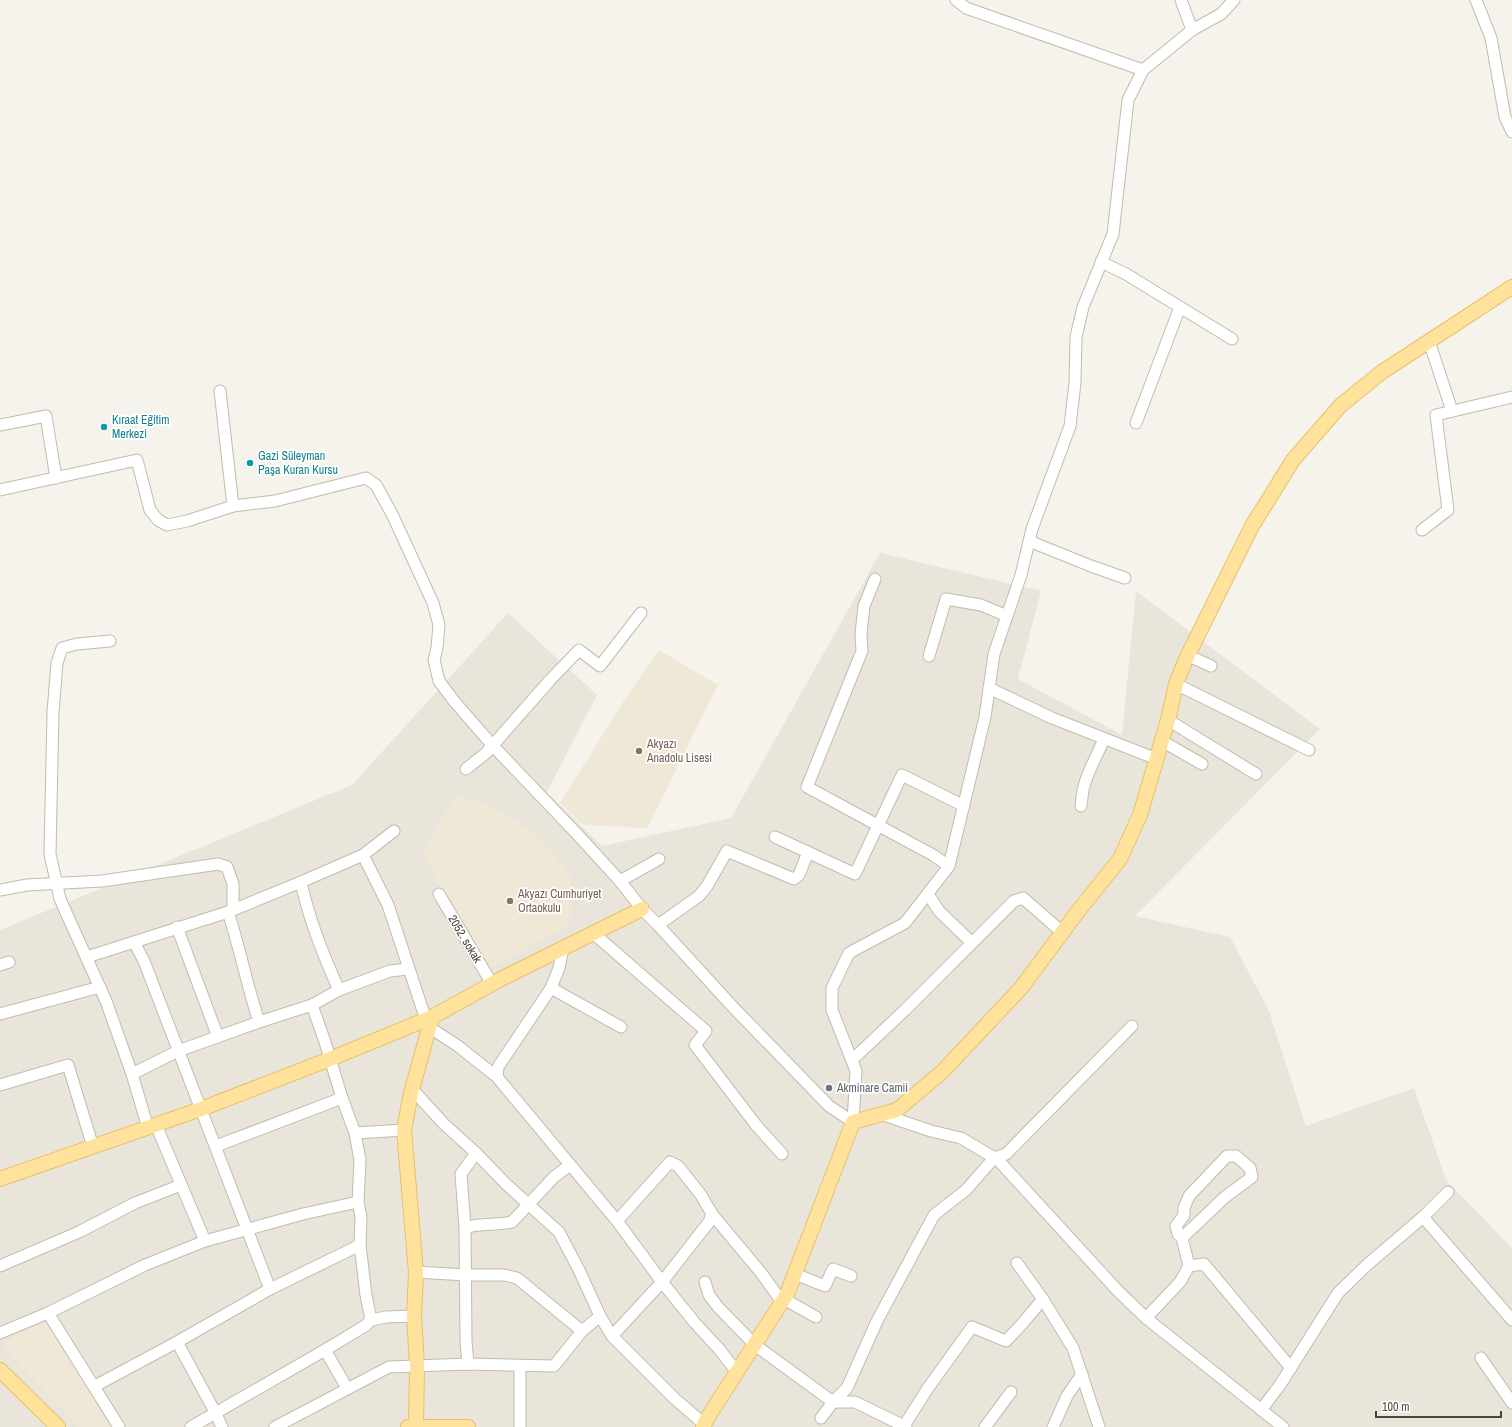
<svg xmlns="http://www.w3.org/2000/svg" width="1512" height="1427" font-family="'Archivo Narrow',sans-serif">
<rect width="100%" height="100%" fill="#f6f3ec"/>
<!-- residential -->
<polygon fill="#eae5da" points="880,553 1041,591 1018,679 1122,735 1136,591 1320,729 1135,916 1230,937 1269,1011 1306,1126 1414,1088 1446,1180 1512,1248 1512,1427 0,1427 0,930 352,785 508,613 597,695 547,792 602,846 731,818"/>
<!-- education -->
<g fill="#efe8d6">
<polygon points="659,650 718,685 647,828 583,825 560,803 625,699"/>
<polygon points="456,795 506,812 548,847 571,877 570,925 491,968 422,853"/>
<polygon points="46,1316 118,1427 79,1427 2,1345"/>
</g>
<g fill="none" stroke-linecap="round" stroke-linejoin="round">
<!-- minor casing -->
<g stroke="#c2bbae" stroke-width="13">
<g id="minor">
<polyline points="956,0 966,8 1143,70"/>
<polyline points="1181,0 1192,30"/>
<polyline points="1476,0 1491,38 1505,117 1512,132"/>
<polyline points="1101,262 1126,274 1232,339"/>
<polyline points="1429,341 1452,411"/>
<polyline points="220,391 233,506"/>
<polyline points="1136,423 1180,307"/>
<polyline points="0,425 46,416 56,478"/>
<polyline points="0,490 137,460 150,510 158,520 167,525 187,521 233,506 275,501 366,478 376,485 392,514 433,603 439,625 437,648 434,660 439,681 454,701 493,746 578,835 620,881 642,909 658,925 732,1006 829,1106 853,1122 856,1071 832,1010 832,988 849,953 905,923 949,866 985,717 994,654 1021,575 1032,529 1070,426 1075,383 1076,337 1083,307 1113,234 1128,100 1143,70 1192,30 1221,14 1234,0"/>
<polyline points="1422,530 1448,510 1436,415 1512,397"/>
<polyline points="1029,541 1091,566 1125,578"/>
<polyline points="875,579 864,606 861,634 862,651 807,787 933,855 949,866"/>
<polyline points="110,641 77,644 62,648 57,663 53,712 50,854 60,899 106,1001 132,1074 148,1128"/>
<polyline points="1187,655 1211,666"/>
<polyline points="929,656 946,599 981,605 1007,616"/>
<polyline points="1176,684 1309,750"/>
<polyline points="989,688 1052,718 1157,759"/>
<polyline points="1168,720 1256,774"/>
<polyline points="1162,741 1202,764"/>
<polyline points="466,769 486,753 551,679 579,650 600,666 641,613"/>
<path d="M1081,806c1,-6 1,-11 2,-16 4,-18 14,-34 21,-51"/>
<polyline points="775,837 855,874 902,775 964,806"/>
<polyline points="363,855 388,905 426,1020"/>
<polyline points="620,881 659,859"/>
<path d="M301,882c8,38 22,73 38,108"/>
<polyline points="0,890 27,885 102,881 218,864 227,867 233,884 233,909"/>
<polyline points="439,894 492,984"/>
<polyline points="928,894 939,911 971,942"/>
<path d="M228,912c12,36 19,74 31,110"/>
<polyline points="658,925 699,896 707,886 727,851 794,879 799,875 808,852"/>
<polyline points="177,927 218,1037"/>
<polyline points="593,933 706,1031 695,1045 756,1125 782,1154"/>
<polyline points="134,942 144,961 270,1289"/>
<polyline points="87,957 228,912 301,882 363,855 394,831"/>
<polyline points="0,965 9,962"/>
<polyline points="551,988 621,1027"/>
<polyline points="312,1005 325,1042 342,1098 355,1133 360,1160 358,1202 361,1217 360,1245 366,1295 371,1320"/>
<polyline points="0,1014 100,987"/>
<polyline points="429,1027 458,1046 497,1077 617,1221 662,1282 695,1323 719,1349 737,1372"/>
<polyline points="852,1060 905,1010 1014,901 1023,898 1062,932"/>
<polyline points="132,1074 178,1051 259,1022 312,1005 339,990 390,971 408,969"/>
<polyline points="497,1077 498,1067 551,988 559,968 563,948"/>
<polyline points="0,1085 68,1065 93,1147"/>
<polyline points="412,1089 444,1124 476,1153 506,1184 559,1232 579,1270 600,1316 612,1336 675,1399 704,1424"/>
<polyline points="881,1114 931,1131 961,1138 998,1160 1118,1291 1146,1318 1283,1427"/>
<polyline points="156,1125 205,1241"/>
<polyline points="355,1133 404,1130"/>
<polyline points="216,1146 342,1098"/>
<polyline points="712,1214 762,1274 782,1302"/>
<polyline points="1423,1217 1512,1320"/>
<path d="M465,1228c15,-6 32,-2 47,-6l42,-45 16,-12"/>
<polyline points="1017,1263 1042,1298 1073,1348 1099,1427"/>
<polyline points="0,1266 79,1232 135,1203 181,1185"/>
<polyline points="1189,1266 1204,1264 1291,1368"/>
<polyline points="416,1272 466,1275 504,1275 517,1278 582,1331"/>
<polyline points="795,1274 825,1286 833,1269 851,1276"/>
<polyline points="705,1282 709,1295 718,1307 755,1345 833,1402 855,1402 906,1427"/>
<polyline points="784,1299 816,1317"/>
<polyline points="48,1313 119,1427"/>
<polyline points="1146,1318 1180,1282 1189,1266 1182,1238 1178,1234 1176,1226 1184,1215 1184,1208 1189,1196 1227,1156 1236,1156 1250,1168 1252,1177 1225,1197 1182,1238"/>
<polyline points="0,1333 48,1313 145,1265 205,1241 303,1214 358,1202"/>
<polyline points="612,1336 662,1282 709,1222 712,1214 701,1195 678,1166 670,1162 617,1221"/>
<polyline points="177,1342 215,1412 222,1427"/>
<polyline points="325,1350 347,1388"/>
<polyline points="1481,1358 1512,1403"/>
<polyline points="468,1364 466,1341 465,1228 461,1174 476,1153"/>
<polyline points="95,1386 177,1342 270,1289 360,1245"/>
<polyline points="1261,1410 1280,1385 1338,1293 1368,1264 1423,1217 1448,1192"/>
<polyline points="821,1418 833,1402 847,1388 877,1321 934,1215 966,1190 994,1158 1006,1154 1132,1026"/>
<polyline points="904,1426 928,1388 972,1327 1006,1341 1022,1324 1043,1299"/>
<polyline points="191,1427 325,1350 365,1326 371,1320 386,1317 414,1316"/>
<polyline points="275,1427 389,1367 468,1364 554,1366 582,1331 600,1316"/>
<polyline points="520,1427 520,1366"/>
<polyline points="985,1427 1011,1392"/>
<polyline points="1053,1427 1067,1396 1082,1374"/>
</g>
</g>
<!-- major casing -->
<g stroke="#e6c16a" stroke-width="16">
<g id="major">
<polyline points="0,1179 201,1109 330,1059 432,1017 499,980 642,909"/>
<polyline points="0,1370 58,1427"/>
<polyline points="416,1426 417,1366 414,1316 416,1272 404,1130 411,1093 432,1017"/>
<polyline points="408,1427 468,1427"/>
<polyline points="703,1427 708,1417 787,1294 853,1122 897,1110 943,1071 1021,988 1079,910 1120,859 1140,815 1168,720 1176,684 1186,659 1252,526 1293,460 1341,405 1382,372 1512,287"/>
</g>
</g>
<!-- minor -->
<use href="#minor" stroke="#fff" stroke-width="11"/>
<!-- major -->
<use href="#major" stroke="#ffe39c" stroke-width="14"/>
</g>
<!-- markers -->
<g fill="#0f9aa8" stroke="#fff" stroke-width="1.5">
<circle cx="104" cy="427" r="4"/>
<circle cx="250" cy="463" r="4"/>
</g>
<g fill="#8d6e63" stroke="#fff" stroke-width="1.5">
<circle cx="639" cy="751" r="4"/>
<circle cx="510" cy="901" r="4"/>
</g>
<circle fill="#6b7280" stroke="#fff" stroke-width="1.5" cx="829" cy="1088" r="4"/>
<g text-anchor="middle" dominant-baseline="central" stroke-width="3.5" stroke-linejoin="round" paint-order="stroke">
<!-- culture labels -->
<g font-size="12" fill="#0d838f" stroke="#fff" text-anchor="start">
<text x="112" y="420">Kıraat Eğitim<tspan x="112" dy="14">Merkezi</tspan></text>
<text x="258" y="456">Gazi Süleyman<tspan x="258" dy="14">Paşa Kuran Kursu</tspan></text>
</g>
<!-- education labels -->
<g font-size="12" fill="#785e54" stroke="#fff" text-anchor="start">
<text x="647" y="744">Akyazı<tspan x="647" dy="14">Anadolu Lisesi</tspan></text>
<text x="518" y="894">Akyazı Cumhuriyet<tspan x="518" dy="14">Ortaokulu</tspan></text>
</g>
<!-- street labels -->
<g font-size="12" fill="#4b4439" stroke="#fff">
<text transform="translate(465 939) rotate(59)">2052. sokak</text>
</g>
<!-- worship labels -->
<g font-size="12" fill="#5b616d" stroke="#fff" text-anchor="start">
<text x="837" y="1088">Akminare Camii</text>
</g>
</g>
<!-- scale -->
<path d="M1376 1411v6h125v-6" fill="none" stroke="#4b4439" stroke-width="2"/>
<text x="1382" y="1411" font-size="12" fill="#4b4439" stroke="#ffffff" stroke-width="3" paint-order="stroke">100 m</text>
</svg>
